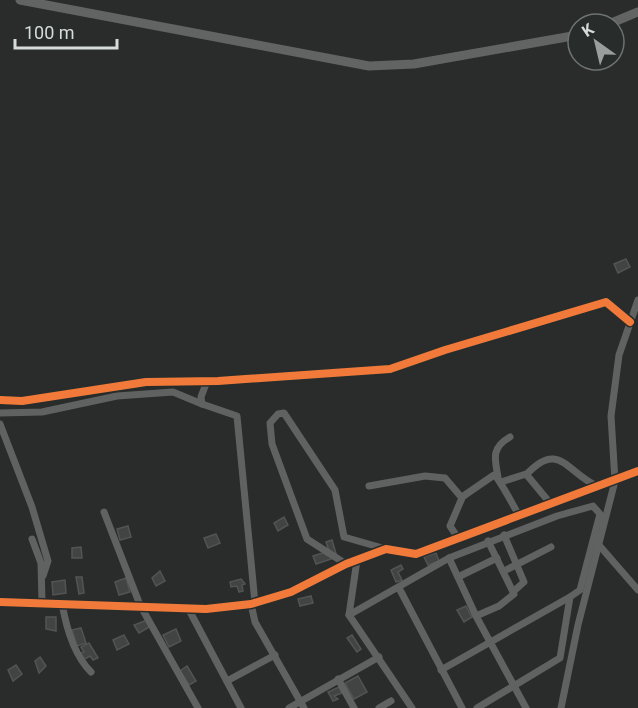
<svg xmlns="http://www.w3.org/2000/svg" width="638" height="708" font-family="Roboto,sans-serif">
<rect width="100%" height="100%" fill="#292c2b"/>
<!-- building -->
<g fill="#424444" stroke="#525454" stroke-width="1.5">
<polygon points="626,259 630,267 618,273 614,264"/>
<polygon points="284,517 288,525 278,531 274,523"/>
<polygon points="128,526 131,537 120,540 117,529"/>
<polygon points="216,534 220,543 208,548 204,538"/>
<polygon points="332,540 337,557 316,564 313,556 329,551 326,542"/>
<polygon points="81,547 82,558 72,558 72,548"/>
<polygon points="436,553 439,561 428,565 424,557"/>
<polygon points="401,565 403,569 398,572 402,580 396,582 391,570"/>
<polygon points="160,571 165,581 156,586 152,578"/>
<polygon points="76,577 82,577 84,593 79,594"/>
<polygon points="126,578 130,592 119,595 115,582"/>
<polygon points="241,579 245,584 242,585 243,591 239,592 237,586 231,587 230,582"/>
<polygon points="65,580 66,593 53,595 52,582"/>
<polygon points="311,596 313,603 300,606 298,599"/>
<polygon points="466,606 472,617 464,622 457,610"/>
<polygon points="46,617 56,617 56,631 46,629"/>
<polygon points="147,620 151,626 139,633 134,625"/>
<polygon points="81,628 86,643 77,646 72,630"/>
<polygon points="176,629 181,641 169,647 163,635"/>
<polygon points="124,635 129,644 117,650 113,640"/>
<polygon points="352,635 361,649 357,652 347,638"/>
<polygon points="89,643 98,658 93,660 90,656 83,660 79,654 84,652 81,647"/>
<polygon points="40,657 46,666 39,673 35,661"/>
<polygon points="16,665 22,674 13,681 8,670"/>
<polygon points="187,666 196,681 189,685 180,671"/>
<polygon points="358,676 367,692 354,699 345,683"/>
<polygon points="339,687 342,693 334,696 338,699 333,701 328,692"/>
</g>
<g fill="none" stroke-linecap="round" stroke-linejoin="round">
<!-- street -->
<g stroke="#606261" stroke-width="7">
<polyline points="207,381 201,397 202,404 237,416 255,603"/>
<polyline points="0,400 22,401 146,382 218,381 390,369 445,350 606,302 630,322"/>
<polyline points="0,413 42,412 117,396 173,392 202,404"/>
<polyline points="0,424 32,507 48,561 43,576"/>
<path d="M526,475c33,-36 41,-2 71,11"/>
<path d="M498,477c-4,-20 -6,-30 12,-40"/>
<polyline points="501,482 526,474 550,503"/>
<polyline points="369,486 425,476 445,478 462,498 450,526 458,538"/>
<path d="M462,497l32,-22c6,4 19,31 25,40"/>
<polyline points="104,512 140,605 198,708"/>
<polyline points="504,535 524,582 514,591"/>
<polyline points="32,539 41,563 42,602"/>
<polyline points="598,544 638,590"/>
<polyline points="449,558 476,616 526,708"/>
<polyline points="357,560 349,615 412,708"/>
<polyline points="346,564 307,539 272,444 270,423 278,414 284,413 335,490 344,537 386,549"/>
<polyline points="504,571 551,547"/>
<polyline points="458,577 497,558"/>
<polyline points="399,588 462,708"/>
<polyline points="0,602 206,609 251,604 291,592 346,564 386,549 416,554 638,471"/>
<path d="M62,603c4,24 11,51 29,69"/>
<polyline points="251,604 255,622 304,708"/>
<polyline points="188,608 241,708"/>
<polyline points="349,615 449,558 557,516 593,506 600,514 580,590 570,597 560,658 477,708"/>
<polyline points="476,616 499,606 514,594 488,541"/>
<polyline points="441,670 570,597"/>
<polyline points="338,679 354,708"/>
<polyline points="227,681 275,655"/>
<polyline points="289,708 379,657"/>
<polyline points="379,708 391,701"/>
<polyline points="561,708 578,625 615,481 611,416 619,355 638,300"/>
</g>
<!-- secondary -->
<g stroke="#626363" stroke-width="9">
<polyline points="20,0 369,66 414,64 578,35"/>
<polyline points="609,24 638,12"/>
</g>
<!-- cycleway casing -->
<g stroke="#282d2c" stroke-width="11">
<g id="cycleway">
<polyline points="0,400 22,401 146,382 218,381 390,369 445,350 606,302 630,322"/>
<polyline points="0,602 206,609 251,604 291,592 346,564 386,549 416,554 638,471"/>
</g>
</g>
<!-- cycleway -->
<use href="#cycleway" stroke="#f17a3a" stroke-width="8"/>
</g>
<!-- north arrow -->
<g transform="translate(596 42) rotate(326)"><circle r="28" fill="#282d2c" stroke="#6e7372" stroke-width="1.5"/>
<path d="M0-4.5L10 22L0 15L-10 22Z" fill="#9a9e9d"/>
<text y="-9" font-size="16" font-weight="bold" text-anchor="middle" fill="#d7dbda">K</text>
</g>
<!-- scale -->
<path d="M15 39v9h102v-9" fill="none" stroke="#d7dbda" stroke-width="3"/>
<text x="24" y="39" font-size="18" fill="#d7dbda" stroke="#282d2c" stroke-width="4.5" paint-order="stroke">100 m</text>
</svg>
